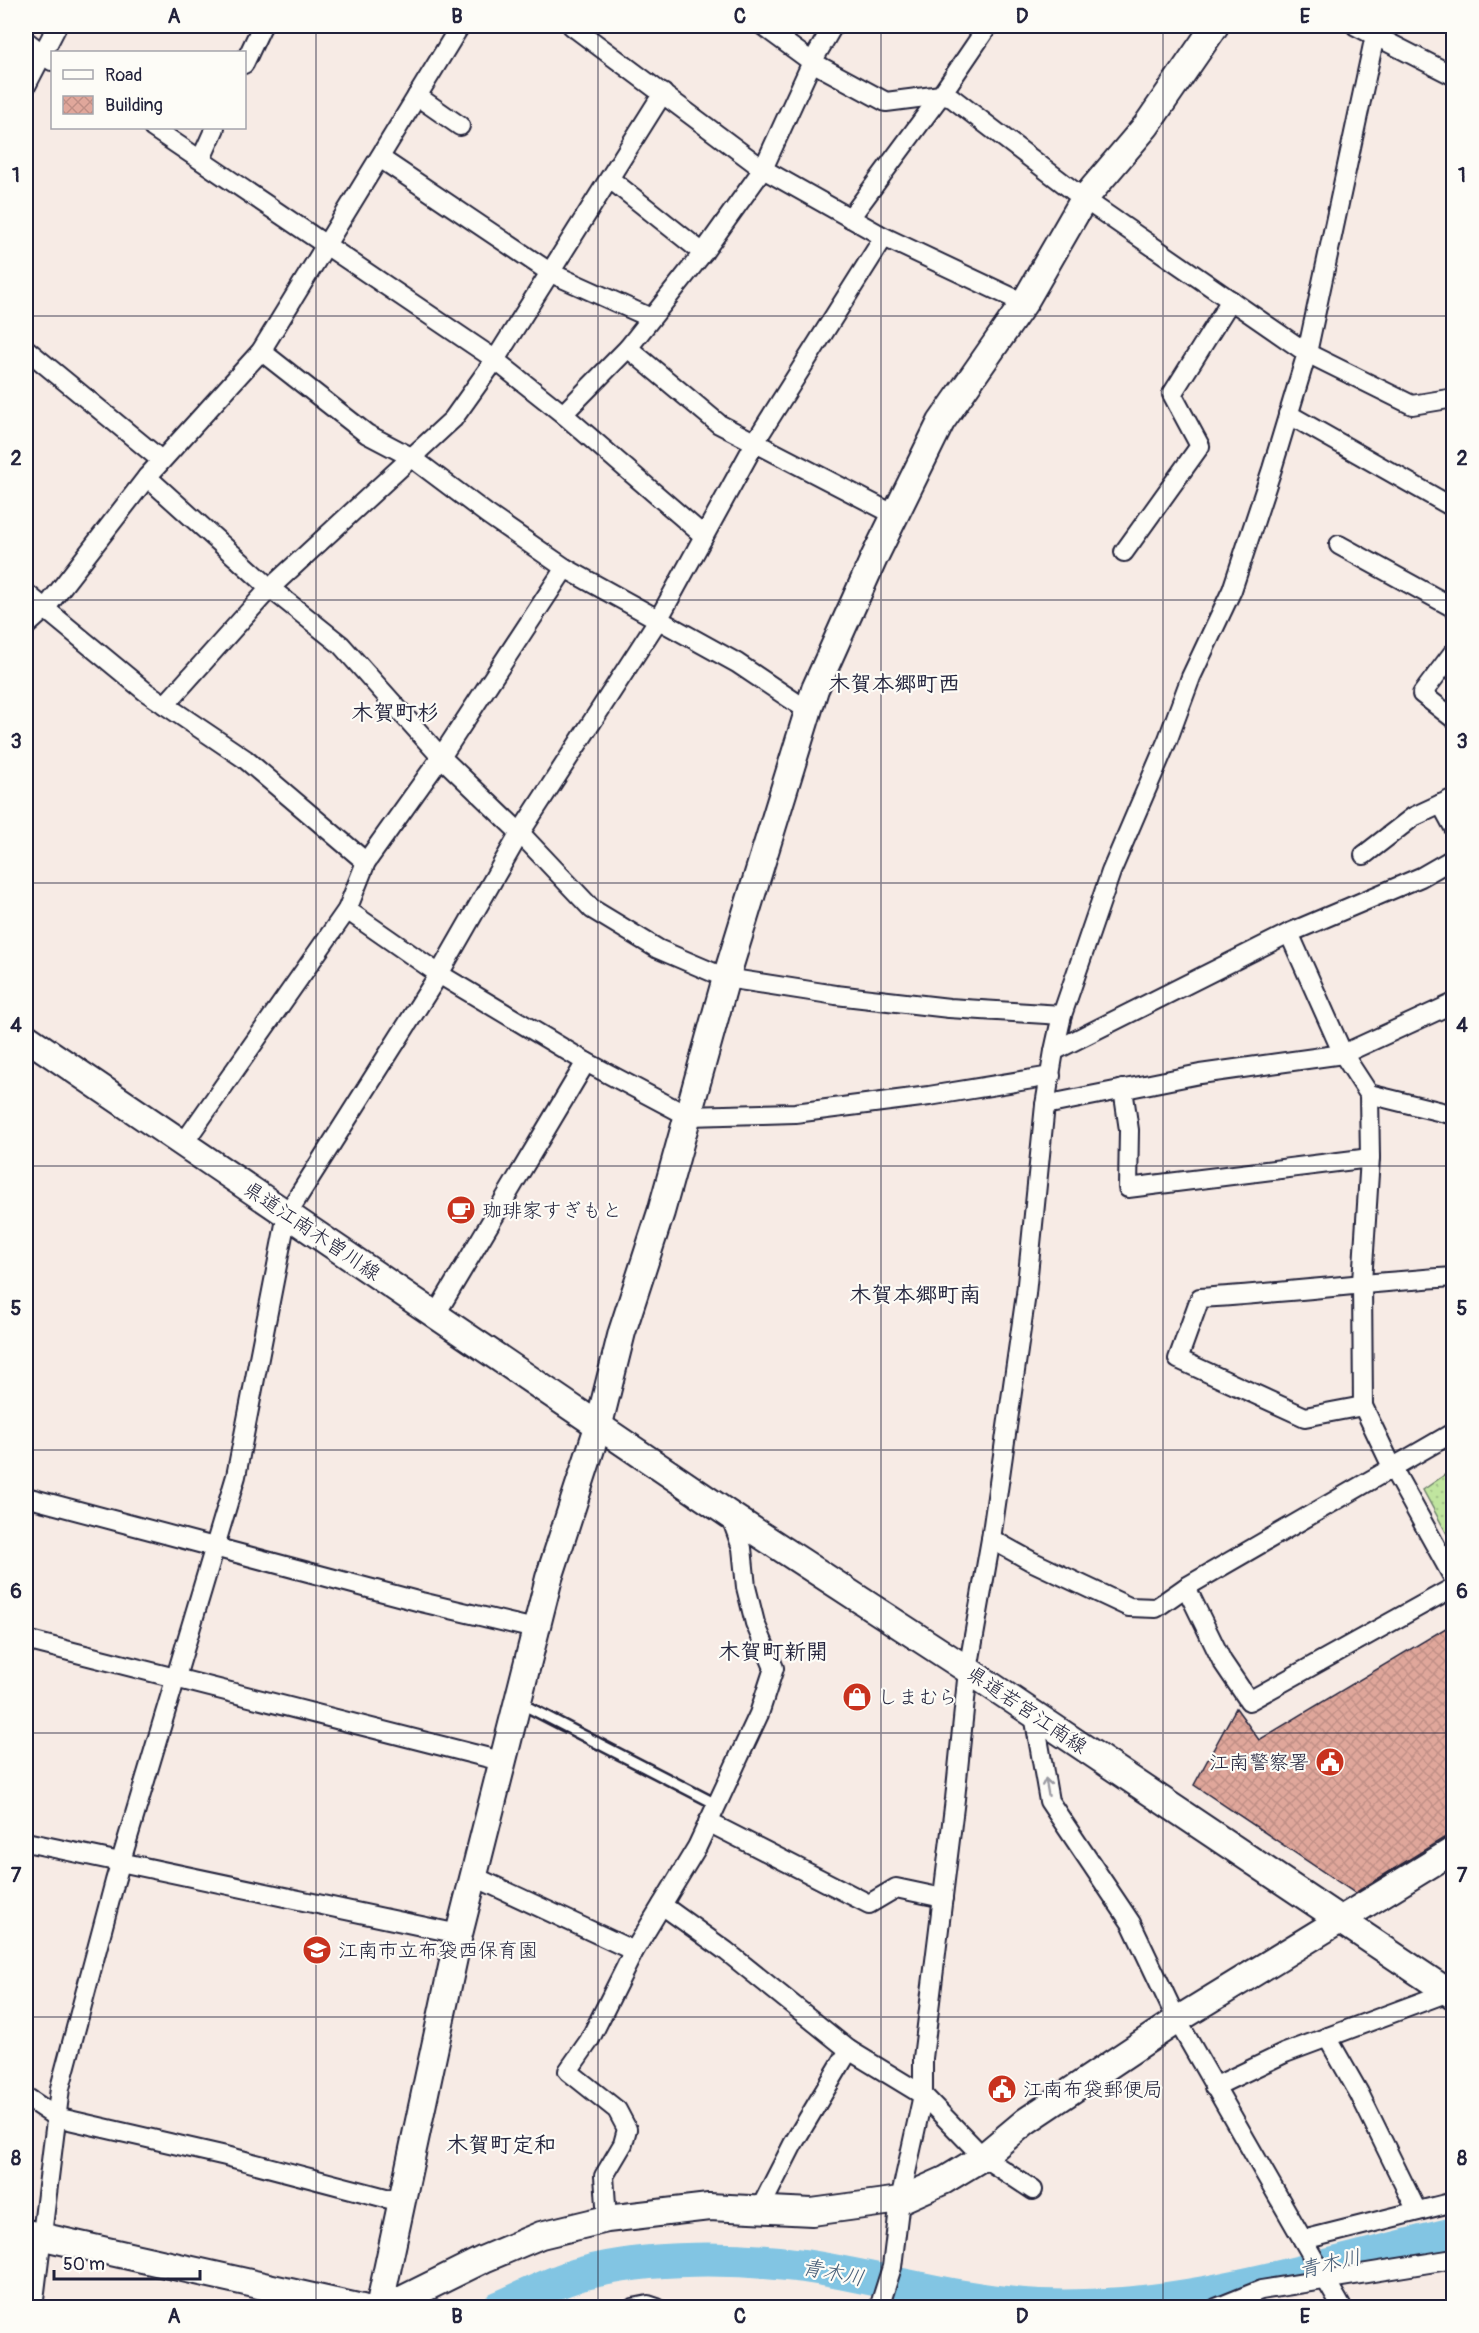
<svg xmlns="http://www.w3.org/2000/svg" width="1479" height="2333" font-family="Pangolin,'Klee One',sans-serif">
<defs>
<pattern id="park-dots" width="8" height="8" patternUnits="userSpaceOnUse" patternTransform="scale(1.5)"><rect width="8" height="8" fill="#c0e59f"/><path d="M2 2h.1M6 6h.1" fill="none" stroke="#a5c48a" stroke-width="1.8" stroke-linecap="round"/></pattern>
<pattern id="building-cross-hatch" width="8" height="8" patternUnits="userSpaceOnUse" patternTransform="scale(1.5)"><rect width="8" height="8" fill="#e0a79b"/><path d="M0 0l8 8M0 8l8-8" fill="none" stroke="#c08f86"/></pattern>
</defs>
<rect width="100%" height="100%" fill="#f7ebe5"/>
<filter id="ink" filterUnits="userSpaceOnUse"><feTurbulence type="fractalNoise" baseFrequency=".0167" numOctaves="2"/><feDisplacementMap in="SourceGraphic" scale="12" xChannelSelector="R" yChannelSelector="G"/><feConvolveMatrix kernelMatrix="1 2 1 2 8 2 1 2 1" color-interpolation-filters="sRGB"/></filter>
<g filter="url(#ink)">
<!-- park -->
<polygon fill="url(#park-dots)" stroke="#71846d" stroke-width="1.5" points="1453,1469 1453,1545 1423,1490"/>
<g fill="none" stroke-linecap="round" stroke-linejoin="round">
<!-- river -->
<path stroke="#82c5e3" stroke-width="34" d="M499,2308c28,-12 57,-28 86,-35 65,-17 152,-16 219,-7 79,12 155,36 236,40 141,6 278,-40 414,-72"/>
</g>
<!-- building -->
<polygon fill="url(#building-cross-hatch)" stroke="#22223b" stroke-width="1.5" points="1454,1623 1454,1832 1439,1841 1355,1893 1194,1785 1236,1708 1259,1740"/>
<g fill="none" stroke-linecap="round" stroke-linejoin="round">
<!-- lane casing -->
<g stroke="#22223b" stroke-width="14">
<polyline id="lane" points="518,1702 716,1804"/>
</g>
<!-- street casing -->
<g stroke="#22223b" stroke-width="22">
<g id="street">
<polyline points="763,26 812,62 886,102 941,95 952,98 1084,199 1307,353 1412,405 1454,398"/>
<polyline points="1356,26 1454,76"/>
<polyline points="26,41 52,61"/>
<polyline points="244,64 262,26"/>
<polyline points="26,86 57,26"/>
<polyline points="417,96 460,126"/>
<polyline points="153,128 490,356 563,414 704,536"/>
<polyline points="380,158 551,273 651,318"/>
<polyline points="201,159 215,128"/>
<polyline points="610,179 703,253"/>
<polyline points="850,218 941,95 988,26"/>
<polyline points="884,237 1024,303"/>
<polyline points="628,348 719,424 895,515"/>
<polyline points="26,349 161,460"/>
<polyline points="261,351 367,434 411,457 487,514 565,568 737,663 810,712"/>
<polyline points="563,414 628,348 703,253 763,169 812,62 833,26"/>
<polyline points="1288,414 1454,508"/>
<polyline points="147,477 270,588 341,645 441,757 520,833 592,909 658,949 726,978 836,995 949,1008 1062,1015"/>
<polyline points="1339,545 1454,608"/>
<polyline points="1124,552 1200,446 1172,394 1231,300"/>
<polyline points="26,593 146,692 245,759 366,862"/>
<polyline points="26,626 45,609 147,477 261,351 460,26"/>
<polyline points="1452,654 1422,694 1454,719"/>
<polyline points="165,705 270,588 453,419 495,360 663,93"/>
<polyline points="1441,804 1454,828"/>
<polyline points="1364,855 1413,817 1454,798"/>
<polyline points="347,910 439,974 586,1062 688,1116 795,1113 929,1096 1051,1076"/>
<polyline points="1289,933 1343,1054 1369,1094 1370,1158 1362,1282 1363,1406 1393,1469 1454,1579"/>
<polyline points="1054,1051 1289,933 1421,877 1454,858"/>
<polyline points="1123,1089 1129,1130 1128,1188 1370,1158"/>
<polyline points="1369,1094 1454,1115"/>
<polyline points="1045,1105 1200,1074 1343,1054 1454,1003"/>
<polyline points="183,1144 347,910 366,862 441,757 565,568"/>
<polyline points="436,1314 586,1062"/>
<path d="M1363,1406l-58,11 -127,-58 22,-61c85,-5 169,-16 254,-21"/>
<polyline points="1454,1432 1186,1587 1222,1661 1249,1701 1454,1587"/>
<polyline points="26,1497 421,1602 535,1629"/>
<polyline points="991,1539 1031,1561 1129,1607 1156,1608 1186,1587"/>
<polyline points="26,1640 501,1761"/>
<polyline points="1034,1715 1049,1801 1131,1923 1177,2020 1342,2308"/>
<polyline points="708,1822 869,1904 896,1888 943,1898"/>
<polyline points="26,1842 459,1934"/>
<polyline points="473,1876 634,1951"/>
<polyline points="662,1905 726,1951 849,2050 923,2095 983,2157 1033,2190"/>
<polyline points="1327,2037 1359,2093 1417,2211"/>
<polyline points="1214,2087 1285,2053 1454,1990"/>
<polyline points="26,2097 56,2117 226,2156 401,2202"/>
<polyline points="760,2209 793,2144 849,2050"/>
<polyline points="607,2219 604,2176 623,2144 627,2129 617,2110 568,2071 589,2041 634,1951 697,1847 759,1714 774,1668 755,1623 746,1587 742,1548 730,1515"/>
<polyline points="1303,2240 1454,2202"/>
<polyline points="33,2308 60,2088 115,1881 236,1476 287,1214 439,974 520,833 658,620 760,434 884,237 763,169 572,26"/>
<polyline points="633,2308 648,2305 657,2308"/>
<polyline points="879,2308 892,2267 900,2200 923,2095 923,2058 955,1799 968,1670 991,1539 1026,1294 1045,1105 1054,1051 1062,1015 1111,872 1168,739 1191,677 1232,590 1272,469 1307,353 1377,26"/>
<polyline points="1216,2308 1261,2290 1454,2259"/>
</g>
</g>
<!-- secondary casing -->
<g stroke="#22223b" stroke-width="30">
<g id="secondary">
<polyline points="26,1037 730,1515 968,1670 1454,1996"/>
<polyline points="26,2233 362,2308"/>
<polyline points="379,2308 459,1934 549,1578 599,1424 622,1332 661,1212 726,978 815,689 874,558 941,422 1024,303 1084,199 1146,126 1215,26"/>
<polyline points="385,2308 484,2259 541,2235 607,2219 709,2207 812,2212 900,2200 945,2180 983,2157 1026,2121 1177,2020 1454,1850"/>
</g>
</g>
<!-- lane -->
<use href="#lane" stroke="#fdfcf7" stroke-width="9"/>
<!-- street -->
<use href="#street" stroke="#fdfcf7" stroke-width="18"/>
<!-- secondary -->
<use href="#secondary" stroke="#fdfcf7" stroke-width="26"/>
</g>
<!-- one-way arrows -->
<defs><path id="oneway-shaft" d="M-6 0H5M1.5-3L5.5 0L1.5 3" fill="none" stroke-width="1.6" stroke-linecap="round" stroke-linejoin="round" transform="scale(1.5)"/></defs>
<use stroke="#9a9aa2" href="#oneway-shaft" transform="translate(1047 1787) rotate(-100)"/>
</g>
<!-- grid -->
<path fill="none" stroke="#22223b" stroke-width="1.5" stroke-opacity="0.55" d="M316,26v2282M598,26v2282M881,26v2282M1163,26v2282M26,316h1428M26,600h1428M26,883h1428M26,1166h1428M26,1450h1428M26,1733h1428M26,2017h1428"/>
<!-- icons -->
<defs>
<g id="cafe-disc" transform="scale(1.5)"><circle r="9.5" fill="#c8321e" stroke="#fdfcf7"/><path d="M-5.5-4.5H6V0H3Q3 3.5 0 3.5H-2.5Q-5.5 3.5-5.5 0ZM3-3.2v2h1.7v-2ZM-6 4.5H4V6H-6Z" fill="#fff"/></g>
<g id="shop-disc" transform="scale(1.5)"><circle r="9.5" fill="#c8321e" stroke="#fdfcf7"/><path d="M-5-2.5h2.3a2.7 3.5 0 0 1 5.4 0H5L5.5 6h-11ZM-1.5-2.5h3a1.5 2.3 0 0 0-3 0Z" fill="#fff"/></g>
<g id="civic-disc" transform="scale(1.5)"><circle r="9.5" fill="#c8321e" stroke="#fdfcf7"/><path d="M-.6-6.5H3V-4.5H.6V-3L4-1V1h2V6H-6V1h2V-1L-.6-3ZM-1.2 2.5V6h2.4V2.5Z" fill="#fff"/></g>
<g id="school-disc" transform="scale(1.5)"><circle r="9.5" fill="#c8321e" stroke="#fdfcf7"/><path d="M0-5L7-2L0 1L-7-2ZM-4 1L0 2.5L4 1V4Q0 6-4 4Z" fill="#fff"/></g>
</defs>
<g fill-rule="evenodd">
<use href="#cafe-disc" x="461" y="1210"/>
<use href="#shop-disc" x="857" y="1697"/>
<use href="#civic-disc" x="1330" y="1762"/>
<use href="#school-disc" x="317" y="1950"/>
<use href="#civic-disc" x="1002" y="2089"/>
</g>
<g text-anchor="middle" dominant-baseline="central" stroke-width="4.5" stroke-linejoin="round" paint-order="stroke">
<!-- poi labels -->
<g font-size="20" fill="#22223b" stroke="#fdfcf7" text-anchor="start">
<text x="482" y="1210">珈琲家すぎもと</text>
<text x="878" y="1697">しまむら</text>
<text x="1309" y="1762" text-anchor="end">江南警察署</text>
<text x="338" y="1950">江南市立布袋西保育園</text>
<text x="1023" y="2089">江南布袋郵便局</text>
</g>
<!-- street labels -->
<g font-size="20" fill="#22223b" stroke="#fdfcf7">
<text transform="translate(312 1231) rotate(34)">県道江南木曽川線</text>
<text transform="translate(1027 1710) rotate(34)">県道若宮江南線</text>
</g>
<!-- water labels -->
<g font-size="21" font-style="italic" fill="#445b76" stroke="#fdfcf7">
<text transform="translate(1330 2264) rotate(-13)">青木川</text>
<text transform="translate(833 2273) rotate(11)">青木川</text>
</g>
<!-- quarter labels -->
<g font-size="22" font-weight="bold" fill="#22223b" stroke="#fdfcf7">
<text x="894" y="684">木賀本郷町西</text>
<text x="395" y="713">木賀町杉</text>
<text x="915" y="1295">木賀本郷町南</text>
<text x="773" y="1652">木賀町新開</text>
<text x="501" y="2145">木賀町定和</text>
</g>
</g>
<!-- margin -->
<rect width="1479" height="2333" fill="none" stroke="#fdfcf7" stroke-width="66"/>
<!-- legend -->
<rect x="51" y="51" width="195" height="78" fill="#fdfcf7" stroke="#a5a5ac" stroke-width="1.5"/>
<rect x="63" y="70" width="30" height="9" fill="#fdfcf7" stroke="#a5a5ac" stroke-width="1.5"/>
<text x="105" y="81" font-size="18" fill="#22223b">Road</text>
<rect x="63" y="96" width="30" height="18" fill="url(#building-cross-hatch)" stroke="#a5a5ac" stroke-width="1.5"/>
<text x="105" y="111" font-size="18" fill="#22223b">Building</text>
<!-- scale -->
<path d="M54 2270v9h146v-9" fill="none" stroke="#22223b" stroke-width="3"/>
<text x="63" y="2270" font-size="18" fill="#22223b" stroke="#fdfcf7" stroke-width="4.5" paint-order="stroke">50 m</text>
<rect x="33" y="33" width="1413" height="2267" fill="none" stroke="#22223b" stroke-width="2"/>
<g font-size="20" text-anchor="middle" font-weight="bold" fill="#22223b">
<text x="174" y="23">A</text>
<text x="457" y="23">B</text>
<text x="740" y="23">C</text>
<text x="1022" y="23">D</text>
<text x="1305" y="23">E</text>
<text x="16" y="182">1</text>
<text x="1462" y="182">1</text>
<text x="16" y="465">2</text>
<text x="1462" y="465">2</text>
<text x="16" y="748">3</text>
<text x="1462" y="748">3</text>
<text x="16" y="1032">4</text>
<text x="1462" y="1032">4</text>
<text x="16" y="1315">5</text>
<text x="1462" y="1315">5</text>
<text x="16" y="1598">6</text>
<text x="1462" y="1598">6</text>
<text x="16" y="1882">7</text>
<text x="1462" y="1882">7</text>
<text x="16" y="2165">8</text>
<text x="1462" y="2165">8</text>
<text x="174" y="2323">A</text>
<text x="457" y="2323">B</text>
<text x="740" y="2323">C</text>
<text x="1022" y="2323">D</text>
<text x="1305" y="2323">E</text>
</g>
</svg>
